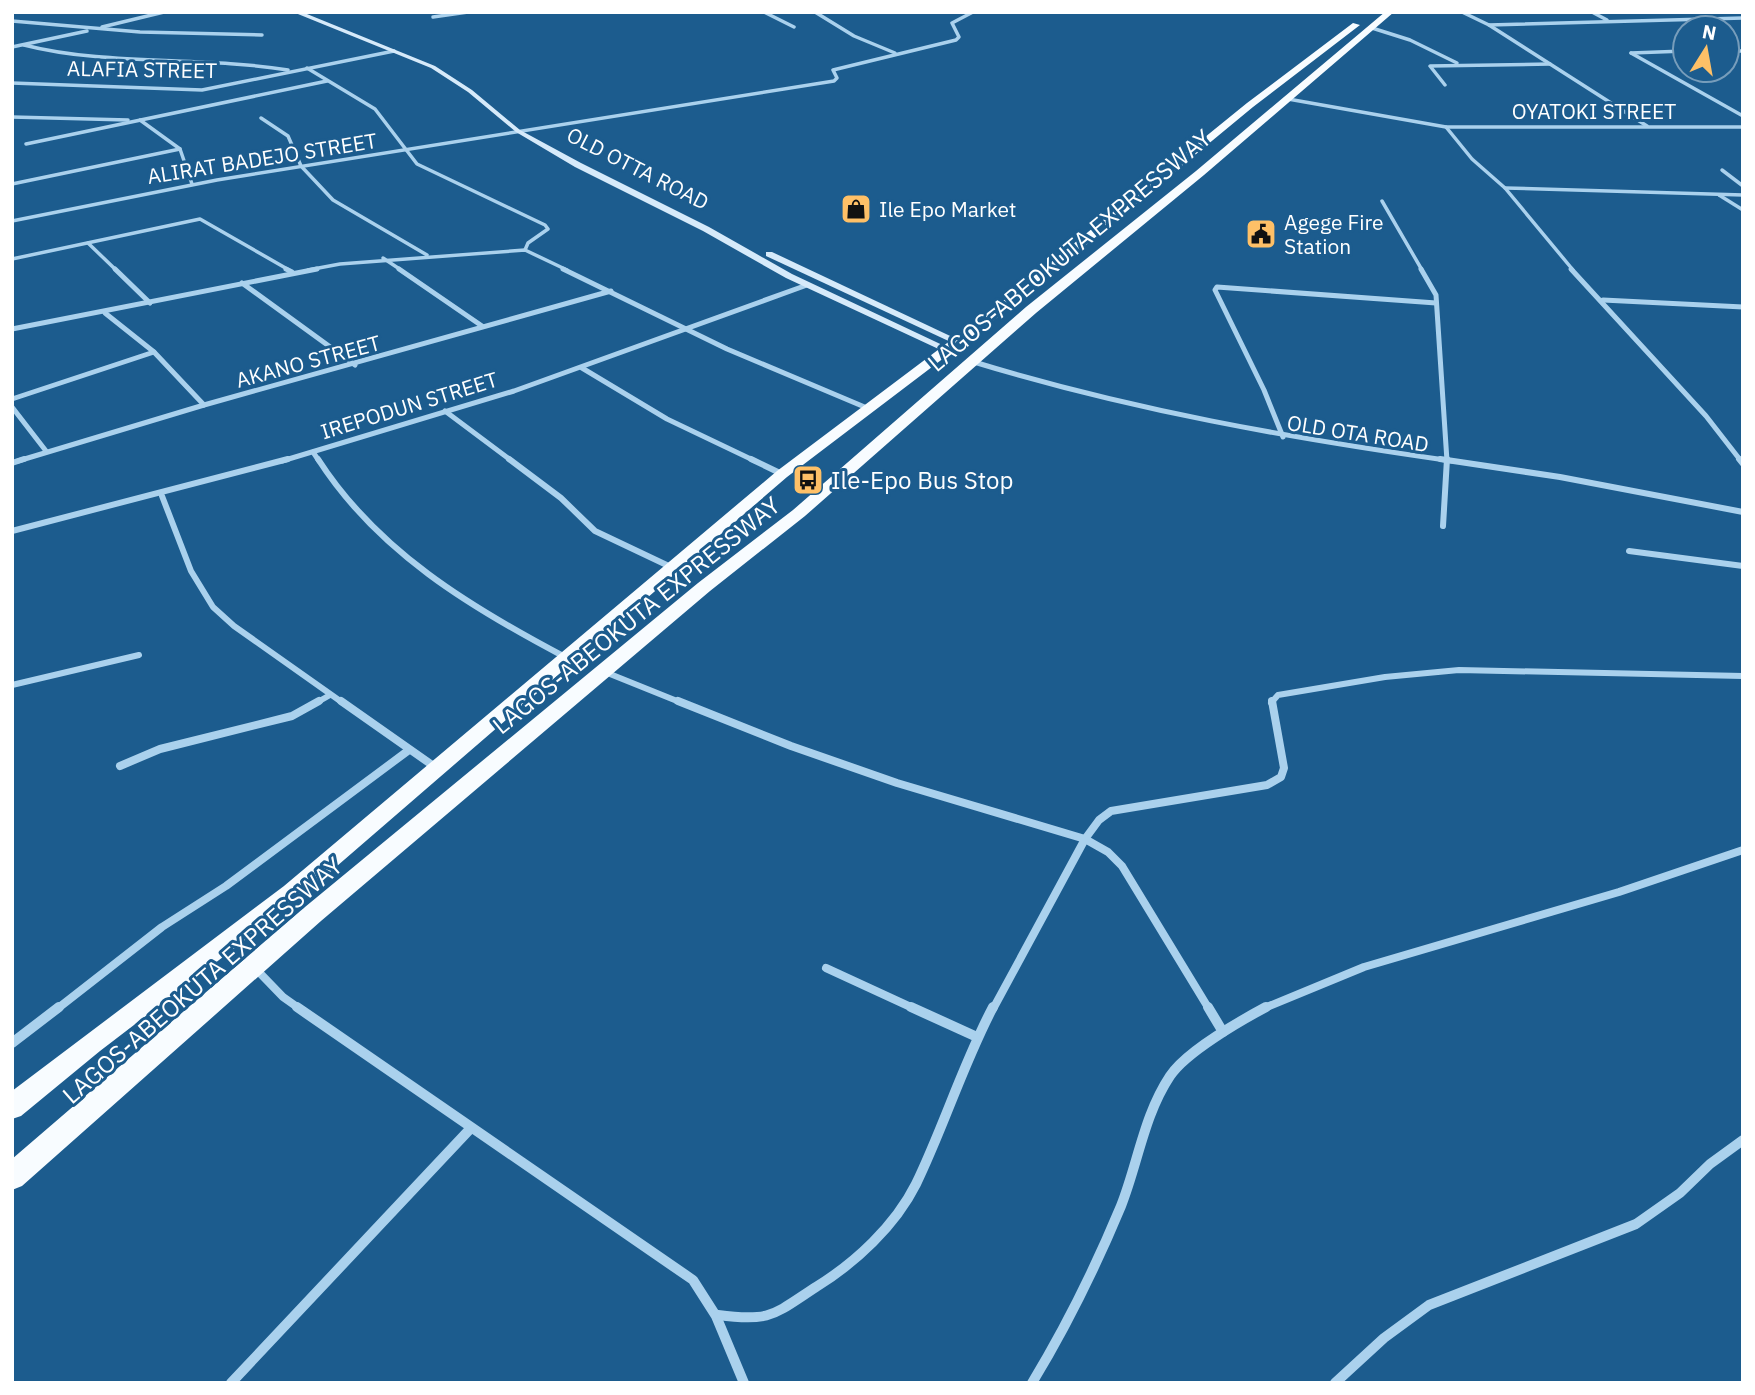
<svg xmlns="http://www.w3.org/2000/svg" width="1755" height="1395" font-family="'IBM Plex Sans',sans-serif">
<rect width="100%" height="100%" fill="#1c5c8e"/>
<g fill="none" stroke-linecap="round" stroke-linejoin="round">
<!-- minor-far4 -->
<g stroke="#aad1ed" stroke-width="3.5">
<polyline points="764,12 794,27"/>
<polyline points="815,12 854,36 895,53"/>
<polyline points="1462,12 1489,25 1647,126"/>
<polyline points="1592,12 1607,20"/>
<polyline points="433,17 468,12"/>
<polyline points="12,21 140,32 262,35"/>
<polyline points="1489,25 1743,18"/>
<polyline points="102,27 164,12"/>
<polyline points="1372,28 1410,40 1457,63"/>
<path d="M24,45c81,21 178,11 264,25"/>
<polyline points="12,47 87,31"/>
<polyline points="1727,51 1743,51"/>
<polyline points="1631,53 1743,116"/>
<polyline points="1631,53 1685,51"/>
<polyline points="307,68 375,109 417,164 545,225 548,229 528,243 525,250"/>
<polyline points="12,83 202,90 394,51"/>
<polyline points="1445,85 1430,66 1550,64"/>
<polyline points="1288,99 1446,127 1743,127"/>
<polyline points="12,117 128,120"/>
<polyline points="261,118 288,136 301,166 333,200 427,255"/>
<polyline points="140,120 180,149 192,184"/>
<polyline points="1446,127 1472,159 1505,188 1573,270"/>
<polyline points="26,144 327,81"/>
<polyline points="1722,170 1743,186 1743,193"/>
<polyline points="12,184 180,149"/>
<polyline points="1505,188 1743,195"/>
<polyline points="1719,195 1743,210"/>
<polyline points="1382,201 1422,270"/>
<polyline points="12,221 217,180 834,81 837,78 833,70 956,40 959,37 952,23 973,12"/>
<polyline points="88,243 116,270"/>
<polyline points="383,258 401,270"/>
<polyline points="12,259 200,219 289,270"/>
<polyline points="308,270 340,264 525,250 567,270"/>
</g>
<!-- minor-far3 -->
<g stroke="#aad1ed" stroke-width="5">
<polyline points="115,269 150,303"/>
<polyline points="286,269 292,272"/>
<polyline points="399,269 482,326"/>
<polyline points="563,269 727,349 867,408"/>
<polyline points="1421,269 1436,295 1447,461"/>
<polyline points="1571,269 1706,416 1741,461"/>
<polyline points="242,283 355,365"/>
<polyline points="1603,300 1743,307"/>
<polyline points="105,313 154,352 204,405"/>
<polyline points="12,329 317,269"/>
<path d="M974,362c157,48 316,76 478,99"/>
<polyline points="582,368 667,419 755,461"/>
<polyline points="12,399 154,352"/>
<polyline points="12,407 46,451"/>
<polyline points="445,411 512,461"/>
<polyline points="1283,437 1264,390 1215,290 1217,287 1436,303"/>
<polyline points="313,452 319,461"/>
<polyline points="18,461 204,405 611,291"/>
<polyline points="282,461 514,391 807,285"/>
</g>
<!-- minor-far2 -->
<g stroke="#aad1ed" stroke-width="6">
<path d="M318,459c59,92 152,148 247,198"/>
<polyline points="509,459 561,498 595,531 673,568"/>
<polyline points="751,459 782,474"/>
<polyline points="1440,459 1560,477 1743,512"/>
<polyline points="1739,459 1743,464"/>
<polyline points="12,463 24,459"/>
<polyline points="162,496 191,571 213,607 234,626 343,703"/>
<polyline points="1443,526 1447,459"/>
<polyline points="12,531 288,459"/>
<polyline points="1629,551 1743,566"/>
<polyline points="605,672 682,703"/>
<polyline points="12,685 139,655"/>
<polyline points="316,703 330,695"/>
<polyline points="1271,703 1278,695 1385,677 1459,670 1743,676"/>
</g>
<!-- minor-far1 -->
<g stroke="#aad1ed" stroke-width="8">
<polyline points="341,701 435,767"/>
<polyline points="678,701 791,746 897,783 1085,839 1108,852 1122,866 1209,1009"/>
<polyline points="120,766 160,749 292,716 319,701"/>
<polyline points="255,968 283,997 300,1009"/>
<polyline points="826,968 915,1009"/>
<polyline points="57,1009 162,927 226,886 409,750"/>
<polyline points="993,1009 1085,839 1099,820 1111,811 1267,785 1281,777 1284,768 1272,701"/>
<polyline points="1262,1009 1364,967 1619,892 1743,850"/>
</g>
<!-- minor -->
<g stroke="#aad1ed" stroke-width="10">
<polyline points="297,1007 693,1280 716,1316 744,1383"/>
<polyline points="911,1007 977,1037"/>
<polyline points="1208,1007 1223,1032"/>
<polyline points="12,1043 59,1007"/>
<path d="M718,1315c53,7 55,0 98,-28 39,-24 79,-61 100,-103 28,-58 47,-120 77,-177"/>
<polyline points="231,1383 471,1128"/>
<path d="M1032,1383c34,-56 64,-117 89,-177 17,-43 23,-91 49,-130 16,-24 70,-55 96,-69"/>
<polyline points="1335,1383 1384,1338 1429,1305 1636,1224 1680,1193 1710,1164 1743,1140"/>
</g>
<!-- secondary -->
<g fill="#d6eafa" fill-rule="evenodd">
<polygon points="293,12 302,12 435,66 472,90 520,130 581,163 709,227 792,274 953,350 945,352 786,278 703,231 575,167 516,132 468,92 431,68"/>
<polygon points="766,252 772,252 963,342 955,344 766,256"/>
</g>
<!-- trunk -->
<g fill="#f8fcff" fill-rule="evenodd">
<polygon points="1385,12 1394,12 1204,175 1036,313 805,516 710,591 321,921 22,1186 12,1190 12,1159 305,907 698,583 793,510 1026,307 1196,171"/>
<polygon points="1353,23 1360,25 1253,107 1011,307 787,477 300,898 100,1051 21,1116 12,1119 12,1091 284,886 777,471 1003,301 1247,103"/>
</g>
</g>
<!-- icons -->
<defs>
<g id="shop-square" transform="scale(1.575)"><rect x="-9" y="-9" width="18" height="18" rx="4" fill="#fec067" stroke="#1c5c8e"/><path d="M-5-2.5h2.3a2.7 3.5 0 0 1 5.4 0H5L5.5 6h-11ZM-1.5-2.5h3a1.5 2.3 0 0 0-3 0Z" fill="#111"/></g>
<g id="civic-square" transform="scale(1.575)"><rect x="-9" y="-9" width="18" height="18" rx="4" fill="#fec067" stroke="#1c5c8e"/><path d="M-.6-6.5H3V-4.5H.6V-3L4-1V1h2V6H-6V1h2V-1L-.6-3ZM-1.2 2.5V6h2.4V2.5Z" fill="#111"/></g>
<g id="bus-square" transform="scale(1.575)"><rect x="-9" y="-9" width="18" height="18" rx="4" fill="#fec067" stroke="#1c5c8e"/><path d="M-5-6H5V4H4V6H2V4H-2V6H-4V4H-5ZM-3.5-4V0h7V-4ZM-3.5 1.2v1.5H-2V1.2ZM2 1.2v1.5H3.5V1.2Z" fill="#111"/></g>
</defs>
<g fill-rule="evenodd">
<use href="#shop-square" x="856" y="209"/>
<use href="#civic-square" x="1261" y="234"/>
<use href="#bus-square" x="808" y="480"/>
</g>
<g text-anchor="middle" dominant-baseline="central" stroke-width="6" stroke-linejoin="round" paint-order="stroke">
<!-- far-street labels -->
<g font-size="21" fill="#fff" stroke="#1c5c8e">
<text transform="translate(142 69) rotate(1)">ALAFIA STREET</text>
<text x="1594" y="111">OYATOKI STREET</text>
<text transform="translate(262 158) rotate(-9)">ALIRAT BADEJO STREET</text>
<text transform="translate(638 168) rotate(27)">OLD OTTA ROAD</text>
<text transform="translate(308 361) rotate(-15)">AKANO STREET</text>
<text transform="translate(409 405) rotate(-17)">IREPODUN STREET</text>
<text transform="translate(1358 433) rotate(9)">OLD OTA ROAD</text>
</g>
<!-- far-poi labels -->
<g font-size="21" fill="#fff" stroke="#1c5c8e" text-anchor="start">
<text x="879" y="209">Ile Epo Market</text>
<text x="1284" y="222">Agege Fire<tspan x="1284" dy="24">Station</tspan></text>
</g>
<!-- street labels -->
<g font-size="24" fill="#fff" stroke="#1c5c8e">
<text transform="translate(1069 250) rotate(-40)">LAGOS-ABEOKUTA EXPRESSWAY</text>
<text transform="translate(636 615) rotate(-39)">LAGOS-ABEOKUTA EXPRESSWAY</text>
<text transform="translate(202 980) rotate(-41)">LAGOS-ABEOKUTA EXPRESSWAY</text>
</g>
<!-- poi labels -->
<g font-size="24" fill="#fff" stroke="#1c5c8e" text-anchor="start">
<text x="831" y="480">Ile-Epo Bus Stop</text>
</g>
</g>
<!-- border -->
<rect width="1755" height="1395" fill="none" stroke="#ffffff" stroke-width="28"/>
<!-- north arrow -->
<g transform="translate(1706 49) rotate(11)"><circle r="33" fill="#1c5c8e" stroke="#779dbb" stroke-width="2"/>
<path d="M0-5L12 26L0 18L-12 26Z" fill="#fec067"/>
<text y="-10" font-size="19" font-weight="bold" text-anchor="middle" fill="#ffffff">N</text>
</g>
</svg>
